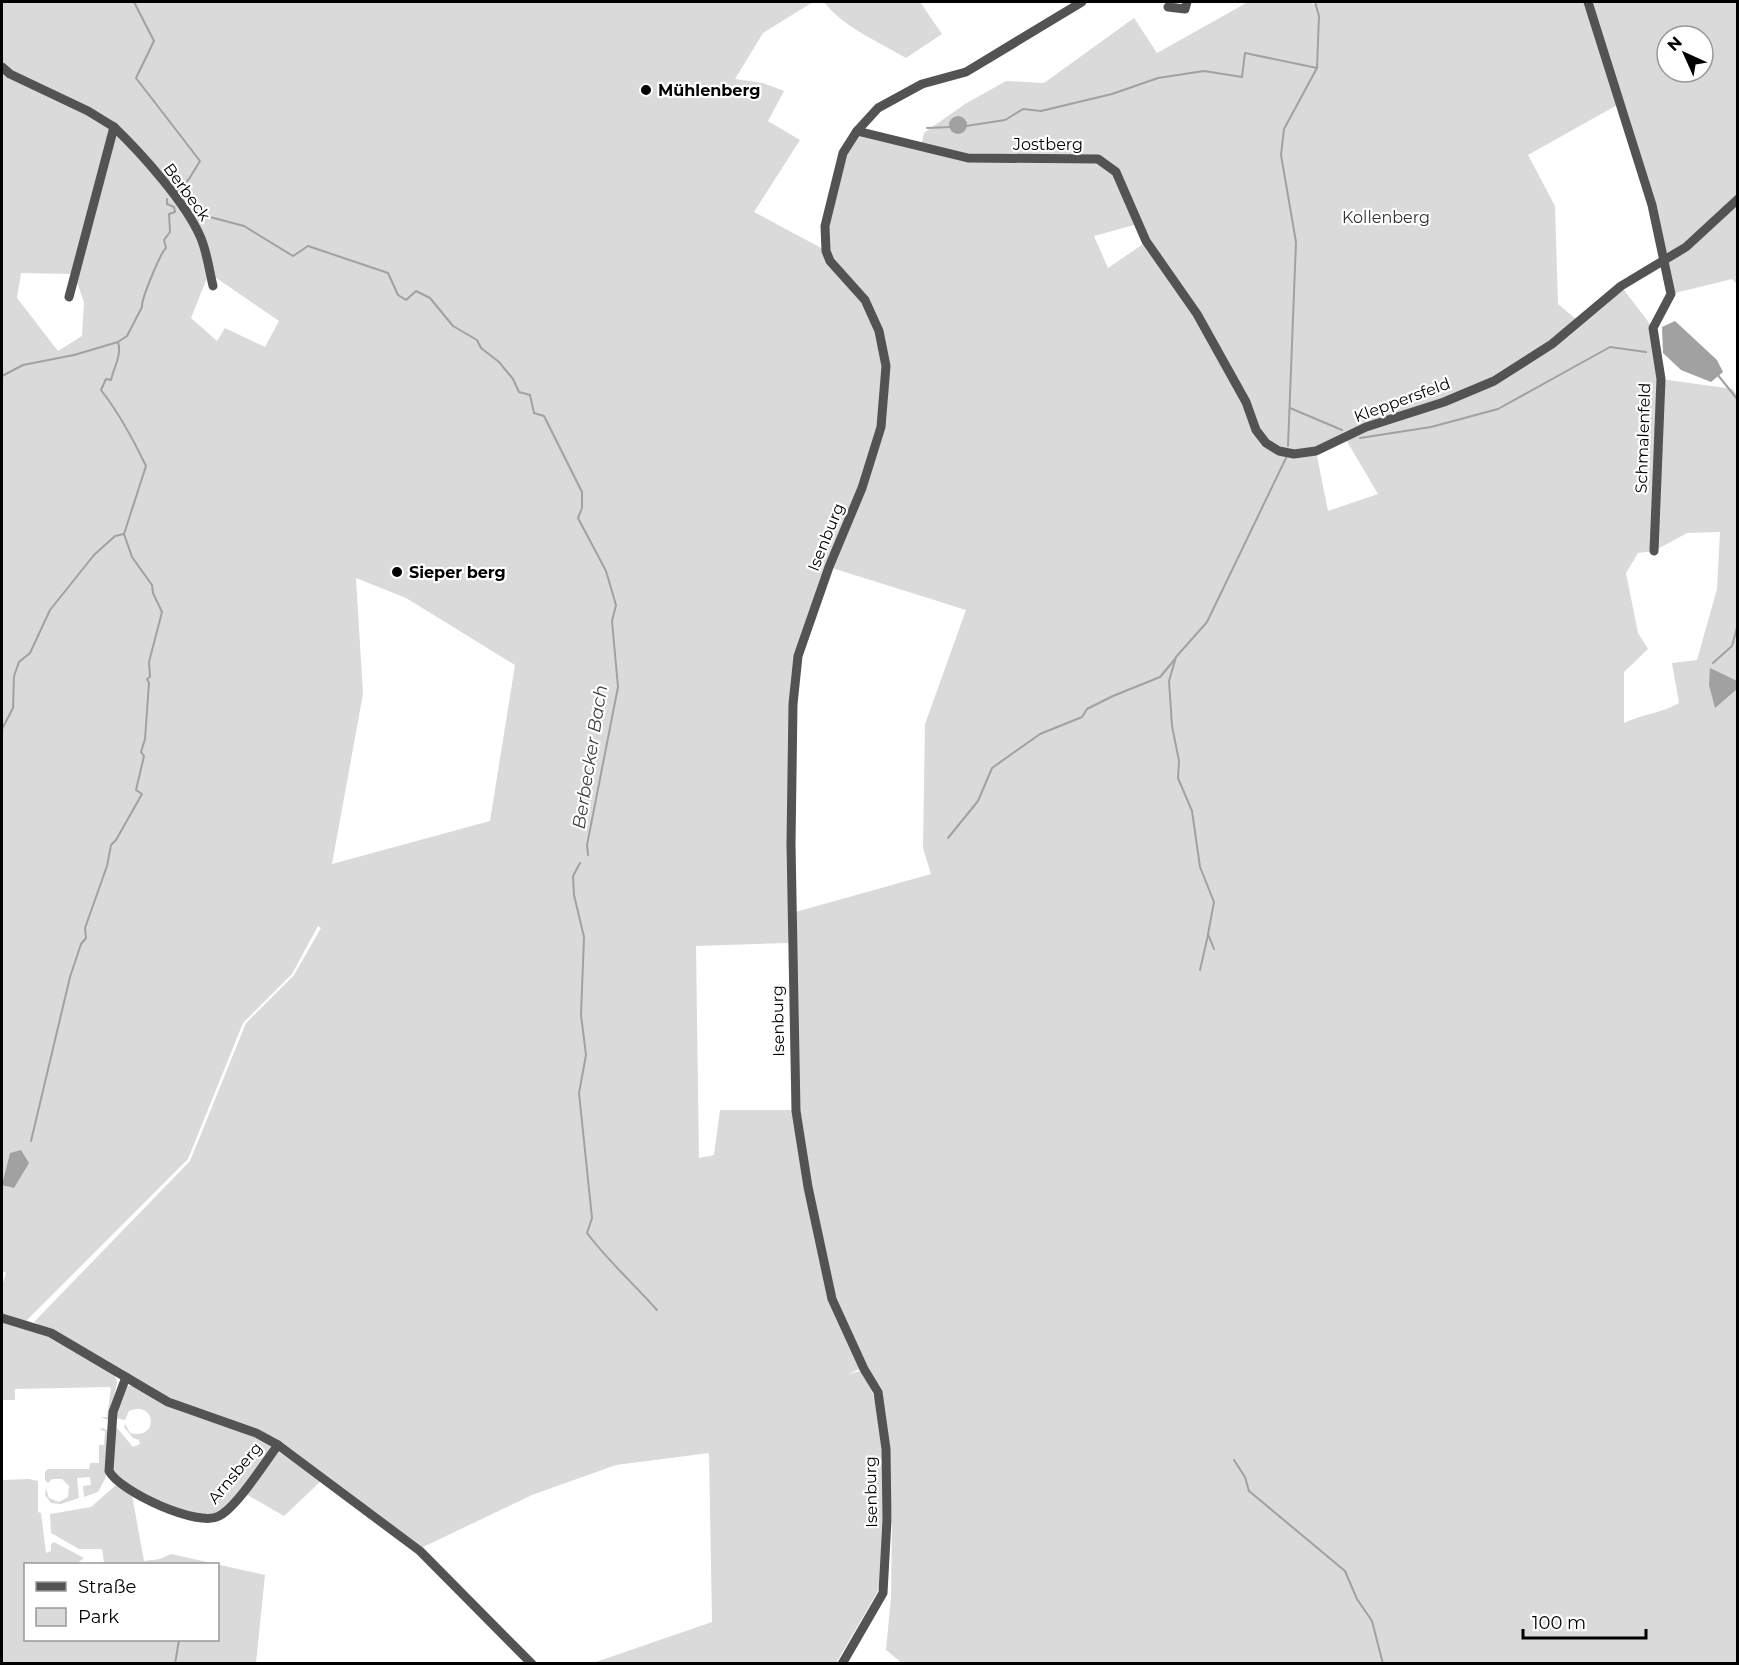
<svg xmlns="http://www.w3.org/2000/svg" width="1739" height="1665" font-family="Montserrat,sans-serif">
<rect width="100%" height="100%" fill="#fff"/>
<!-- green -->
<g fill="#dadada" fill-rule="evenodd">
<path d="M2,2h811l-50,31 -28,46 28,4 21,8 -16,30 32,19 -46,72 71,38c0,-40 10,-85 32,-119l64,16 3,-14 41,-29 41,-23 38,2 90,-65 23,35 91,-51h63l3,3 2,-3h268l35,102 -91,51 27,51 3,98 20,17 43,-35 32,42 8,51 72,10 4,7v1267h-835l-16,-13 5,-53 1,-77 -4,-71 -6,-60 -15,-23 -19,8 13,-3c7,13 14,24 17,39 10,52 5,110 4,164l-5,19 -41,70h-243l119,-41 -3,-169 -93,12 -84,30 -111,53 -139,-104 -113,-45 -135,-77 156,-161 56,-138 48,-48 27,-47 -3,-2 -26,48 -49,49 -55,136 -162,162 -24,-6v-29l4,-13 -4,-2zM1118,178l31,62 -41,28 -14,-32 40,-11zM21,273l53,1 10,28 -2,34 -24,15 -41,-53zM209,273l70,48 -14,26 -40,-19 -8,13 -26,-23zM1345,438l33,56 -50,17 -12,-60zM1720,532l-3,57 -20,71 -25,3 7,40c-16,10 -37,11 -55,20v-51l24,-23 -10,-16 -12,-60 12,-20 16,-2 33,-18zM829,567l137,43 -41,114 -2,124 8,26 -139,39 6,-257zM356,578l50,20 109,67 -25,156 -158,43 31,-170zM791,923l8,187h-79l-6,45 -15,3 -3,-212 92,-3z"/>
<path d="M824,2h96l22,32 -36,24c-27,-16 -63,-31 -82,-56z"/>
<path d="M1590,2h147v282l-5,-5 -61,15 -6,-33zM1667,36h36v36h-36z"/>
<polygon points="2,1321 50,1337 115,1374 117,1383 108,1420 101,1417 107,1417 111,1388 108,1387 15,1389 15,1400 2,1400"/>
<path d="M127,1386h5l50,26 64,21 24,12 1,3 -39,54 -14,11 -16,3 -56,-18 -32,-23 -3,-21 5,-27 17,20 7,-3 -1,-4 -6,-2 -9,-11 1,-3 5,9c29,8 27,-33 -1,-22l-4,9 -10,-2 9,-29z"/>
<polygon points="102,1428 107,1430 106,1477 98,1492 84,1497 83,1486 91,1485 90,1477 77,1478 79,1498 61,1504 51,1503 45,1495 46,1488 49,1498 59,1502 68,1497 69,1486 62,1479 52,1479 48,1483 45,1480 45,1472 48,1469 89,1469 90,1463 99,1463 99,1445 104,1445 105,1431 100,1430"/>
<polygon points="279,1452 321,1481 284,1516 244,1493"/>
<polygon points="29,1479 38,1481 38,1512 41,1513 46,1553 51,1551 51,1544 54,1542 84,1558 76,1564 26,1564 26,1640 218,1640 218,1564 99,1564 104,1563 102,1549 79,1549 51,1533 50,1514 91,1507 116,1485 132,1495 144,1561 160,1559 171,1554 265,1575 256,1663 2,1663 2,1480"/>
</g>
<!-- water -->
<g fill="#a1a1a1">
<circle cx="958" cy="125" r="9"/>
<polygon points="1675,321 1717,360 1723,372 1711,382 1681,370 1663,353 1662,327"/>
<polygon points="1710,668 1737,681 1737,689 1715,708 1709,685"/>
<polygon points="21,1150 29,1163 14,1188 2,1185 10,1153"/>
</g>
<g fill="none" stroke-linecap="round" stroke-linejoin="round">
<!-- stream -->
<g stroke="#a1a1a1" stroke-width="2">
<polyline points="134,2 154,41 136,78 200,161 189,179 176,192"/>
<polyline points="966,126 1005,120 1023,109 1041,111 1112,94 1158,78 1204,71 1242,77 1245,53 1317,68"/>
<polyline points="927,128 951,127"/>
<polyline points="191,212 244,226 293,256 308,246 388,273 398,295 406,300 416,291 430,298 453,326 477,340 481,348 499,362 513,379 519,392 530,395 534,413 544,416 582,492 582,508 578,518 606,571 616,605 612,621 618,687 587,845 588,855"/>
<polyline points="1717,374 1738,400"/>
<path d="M2,376l21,-11 51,-10 44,-13 9,-6 15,-29c-1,-8 19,-55 24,-59l-2,-8 6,-8 -1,-18 6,-2 -1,-5 -7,-3v-5"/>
<polyline points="1290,408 1342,430"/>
<polyline points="1360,438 1431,427 1498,409 1610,347 1646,352"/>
<polyline points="1288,446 1296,242 1281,155 1284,129 1317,68 1319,16 1315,2"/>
<polyline points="1713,663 1732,646 1738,624"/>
<path d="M2,729l11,-21 1,-32 5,-14 11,-9 20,-43 44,-55 21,-19 9,-2 22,-68c-13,-27 -27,-53 -45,-76l5,-11 5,1c3,-13 11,-25 7,-38"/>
<polyline points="948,838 978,801 992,768 1040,734 1082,717 1087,709 1113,696 1160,677 1175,659"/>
<path d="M580,863l-7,13 1,19 10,42 -3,78 5,40 -7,38 13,125 -5,15c21,28 47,51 70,77"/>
<polyline points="1214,949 1208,934 1214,902 1200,867 1192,811 1178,778 1179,761 1172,726 1169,681 1176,657 1207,622 1286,458"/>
<polyline points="1200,970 1208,935"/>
<polyline points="31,1141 70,977 81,944 86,938 85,928 107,866 111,845 116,840 142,794 136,790 144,756 141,752 145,739 149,683 147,679 150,677 149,662 162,612 153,593 152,585 132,557 124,534"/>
<polyline points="1234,1460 1245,1477 1249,1491 1345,1571 1357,1599 1372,1621 1383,1664"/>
<polyline points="175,1664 179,1640"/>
</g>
<!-- minor -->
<g stroke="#535353" stroke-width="9">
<polyline points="1588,2 1652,205 1671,294 1653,328 1661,379 1654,551"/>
<polyline points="1168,7 1185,9 1187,2"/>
<polyline points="2,67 10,74 88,111 114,127 69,297"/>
<path d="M114,127c28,27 71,75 86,109 7,15 9,34 13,50"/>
<polyline points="857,131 968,158 1098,159 1116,172 1146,241 1197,314 1246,402 1256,430 1266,443 1279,451 1294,454 1316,451 1366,427 1444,402 1494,381 1552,344 1621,286 1686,247 1738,199"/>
<polyline points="2,1318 51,1333 168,1402 256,1433 278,1445 420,1551 532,1664"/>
<path d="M126,1377l-13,35 -4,59c11,21 90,57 110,45 18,-9 46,-54 59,-71"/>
<polyline points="842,1664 883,1593 887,1520 886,1449 878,1392 864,1369 832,1299 808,1187 796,1111 791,844 793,704 798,656 829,567 862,488 881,427 886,366 879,331 865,300 830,261 826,251 825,226 843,153 857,131 878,108 922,84 966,72 1082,2"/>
</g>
</g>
<!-- markers -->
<g fill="#000" stroke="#fff" stroke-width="2">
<circle cx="646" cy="90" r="6"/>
<circle cx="397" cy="572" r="6"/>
</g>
<g text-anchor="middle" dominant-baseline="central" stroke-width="4.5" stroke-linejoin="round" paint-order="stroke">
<!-- poi labels -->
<g font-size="16" font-weight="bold" fill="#000" stroke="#fff" text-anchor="start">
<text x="658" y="90">Mühlenberg</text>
<text x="409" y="572">Sieper berg</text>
</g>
<!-- street labels -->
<g font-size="16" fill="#000" stroke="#fff">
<text x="1048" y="144">Jostberg</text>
<text transform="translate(187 192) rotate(54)">Berbeck</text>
<text transform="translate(1402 400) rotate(-20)">Kleppersfeld</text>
<text transform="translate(1643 438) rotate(-88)">Schmalenfeld</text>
<text transform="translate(826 537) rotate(-68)">Isenburg</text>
<text transform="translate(778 1021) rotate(-91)">Isenburg</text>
<text transform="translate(235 1473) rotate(-50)">Arnsberg</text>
<text transform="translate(871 1492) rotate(-91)">Isenburg</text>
</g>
<!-- park labels -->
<g font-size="16" fill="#313131" stroke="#fff">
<text x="1386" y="217">Kollenberg</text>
</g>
<!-- water labels -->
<g font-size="18" font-style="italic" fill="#424242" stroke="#fff">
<text transform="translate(590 757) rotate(-81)">Berbecker Bach</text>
</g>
</g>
<!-- border -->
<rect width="1739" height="1665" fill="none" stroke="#000000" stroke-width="6"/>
<!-- legend -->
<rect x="24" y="1563" width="195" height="78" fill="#ffffff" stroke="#999999" stroke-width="1.5"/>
<rect x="36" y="1582" width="30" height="9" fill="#535353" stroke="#999999" stroke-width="1.5"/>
<text x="78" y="1593" font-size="18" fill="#000000">Straße</text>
<rect x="36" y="1608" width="30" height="18" fill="#dadada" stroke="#999999" stroke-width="1.5"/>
<text x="78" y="1623" font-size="18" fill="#000000">Park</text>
<!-- north arrow -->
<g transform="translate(1685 54) rotate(315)"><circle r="28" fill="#ffffff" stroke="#999999" stroke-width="1.5"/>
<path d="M0-4.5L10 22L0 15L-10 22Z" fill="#000000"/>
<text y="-9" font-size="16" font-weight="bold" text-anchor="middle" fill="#000000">N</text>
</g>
<!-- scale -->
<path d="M1523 1629v9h123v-9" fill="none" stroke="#000000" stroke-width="3"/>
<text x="1532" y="1629" font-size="18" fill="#000000" stroke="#ffffff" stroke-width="4.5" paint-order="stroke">100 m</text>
</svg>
